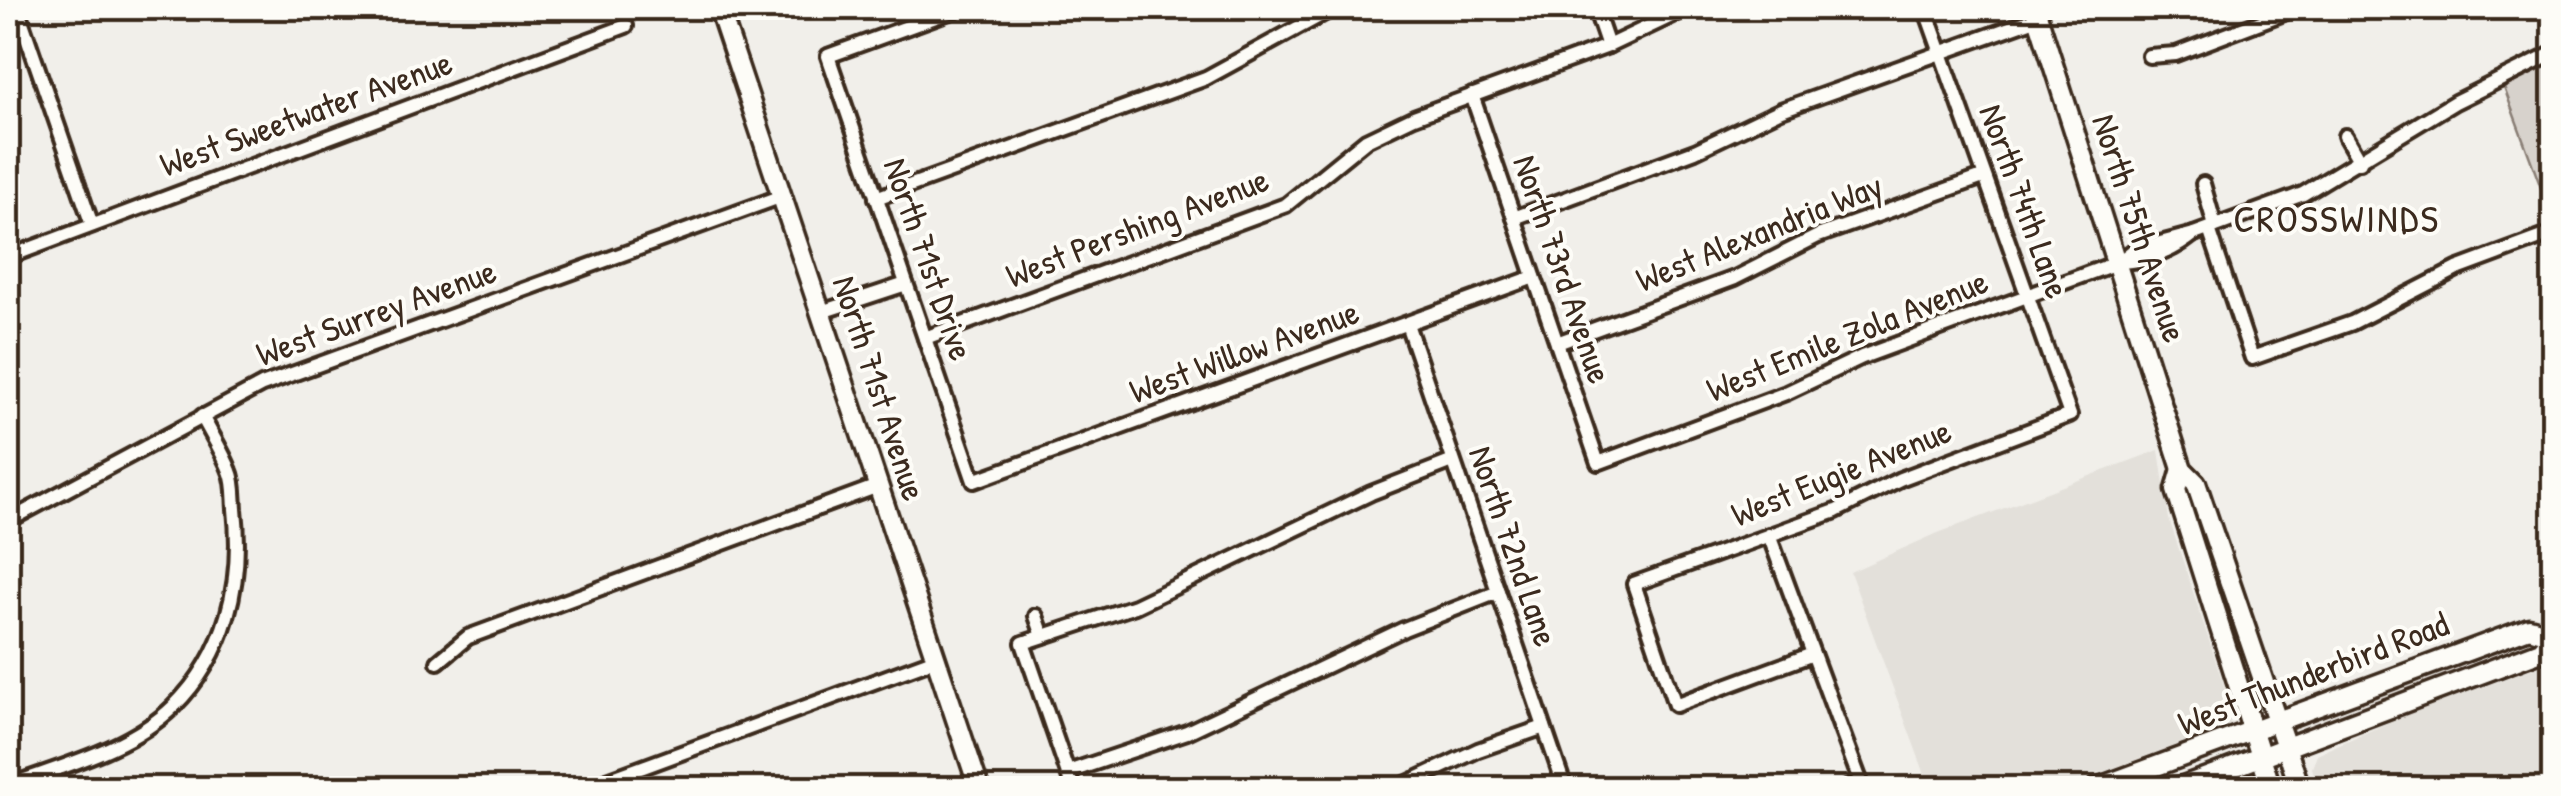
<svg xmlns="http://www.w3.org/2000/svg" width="2561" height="796" font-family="'Patrick Hand',sans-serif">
<rect width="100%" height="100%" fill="#f1efea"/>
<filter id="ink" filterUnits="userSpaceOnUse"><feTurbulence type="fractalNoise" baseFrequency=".01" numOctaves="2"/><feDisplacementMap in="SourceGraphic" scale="20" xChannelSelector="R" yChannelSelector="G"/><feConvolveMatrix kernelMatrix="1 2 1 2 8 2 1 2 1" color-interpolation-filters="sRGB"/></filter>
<g filter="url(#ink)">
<!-- built -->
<g fill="#e3e0da">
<polygon points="2159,450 2169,519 2232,710 2229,725 2060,788 1930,788 1850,572 1938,533"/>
<polygon points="2553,661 2553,788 2318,788 2312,768 2317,754 2401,717"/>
</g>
<!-- green -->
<polygon fill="#d7d2cc" stroke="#897e75" stroke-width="2.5" points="2553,63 2553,220 2503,85"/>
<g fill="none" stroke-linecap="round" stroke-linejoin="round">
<!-- street casing -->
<g stroke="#3b2a1e" stroke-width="20">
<g id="street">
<polyline points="17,8 92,225"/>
<polyline points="960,8 828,56 974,481 1534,277"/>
<polyline points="1595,8 1608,46"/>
<polyline points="2149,56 2176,54 2297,8"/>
<path d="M1472,95l126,368 188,-70 76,-36 257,-95c28,-1 53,-10 75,-28"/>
<polyline points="2345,136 2360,162"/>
<polyline points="2203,184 2215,226"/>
<polyline points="876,198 1206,78 1334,8"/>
<polyline points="1514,218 1695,151 1781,110 2038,18"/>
<polyline points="2209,229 2252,358 2352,323 2457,269 2554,233"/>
<polyline points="8,257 626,26"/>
<polyline points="2119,262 2134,250 2194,234 2303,194 2455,102 2554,53"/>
<polyline points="821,312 906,284"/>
<polyline points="1407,324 1565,788"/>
<polyline points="925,338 1286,205 1366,140 1414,117 1608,46 1688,8"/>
<polyline points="1557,343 1735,278 1818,236 1983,177"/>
<polyline points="8,521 262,385 782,196"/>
<polyline points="1769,535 1861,783 1847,788"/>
<polyline points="1036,616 1043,636"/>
<polyline points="1813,654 1675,705 1634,584 1836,511 1900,479 2070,415 1925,8"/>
<polyline points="438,662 468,637 878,486"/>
<polyline points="1068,772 1187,732 1404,629 1498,592"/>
<path d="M8,786c54,-20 122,-37 165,-79 54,-53 70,-125 62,-198 -1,-12 0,-27 -5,-38 -7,-19 -19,-37 -28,-55"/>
<polyline points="586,788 936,659"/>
<polyline points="1073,788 1023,643 1135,606 1371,493 1453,461"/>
<polyline points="1397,788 1478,750 1544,727"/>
</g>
</g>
<!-- secondary casing -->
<g stroke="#3b2a1e" stroke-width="25">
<g id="secondary">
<polyline points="719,8 979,788"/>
<polyline points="2035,8 2182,469 2196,483 2300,788"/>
<polyline points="2182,469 2176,490 2271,788"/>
<polyline points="2097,788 2529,628 2554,635"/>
<polyline points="2178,788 2541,651 2554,636"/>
</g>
</g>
<!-- street -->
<use href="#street" stroke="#fdfcf7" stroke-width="12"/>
<!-- secondary -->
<use href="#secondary" stroke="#fdfcf7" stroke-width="18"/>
</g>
</g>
<g text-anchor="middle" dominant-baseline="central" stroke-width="8" stroke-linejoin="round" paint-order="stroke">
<!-- street labels -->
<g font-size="35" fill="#3b2a1e" stroke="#fdfcf7">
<text transform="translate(306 113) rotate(-20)">West Sweetwater Avenue</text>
<text transform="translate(2025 201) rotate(70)">North 74th Lane</text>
<text transform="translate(1137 227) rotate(-21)">West Pershing Avenue</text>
<text transform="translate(2140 228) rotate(72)">North 75th Avenue</text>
<text transform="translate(1759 232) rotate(-22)">West Alexandria Way</text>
<text transform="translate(929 259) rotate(71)">North 71st Drive</text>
<text transform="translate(1563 269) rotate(71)">North 73rd Avenue</text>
<text transform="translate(376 312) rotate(-20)">West Surrey Avenue</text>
<text transform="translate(1847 335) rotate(-22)">West Emile Zola Avenue</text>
<text transform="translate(1244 351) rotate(-20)">West Willow Avenue</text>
<text transform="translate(880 388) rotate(72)">North 71st Avenue</text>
<text transform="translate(1841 472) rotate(-22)">West Eugie Avenue</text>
<text transform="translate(1514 546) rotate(71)">North 72nd Lane</text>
<text transform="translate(2313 673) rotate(-21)">West Thunderbird Road</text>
</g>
<!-- neighbourhood labels -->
<g font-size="38" letter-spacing="2.5" fill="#3b2a1e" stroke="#fdfcf7">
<text x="2337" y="218">CROSSWINDS</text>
</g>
</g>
<!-- margin -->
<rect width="2561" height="796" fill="none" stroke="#fdfcf7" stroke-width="40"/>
<rect x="20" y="20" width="2521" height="756" fill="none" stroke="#3b2a1e" stroke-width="4" filter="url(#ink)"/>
</svg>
